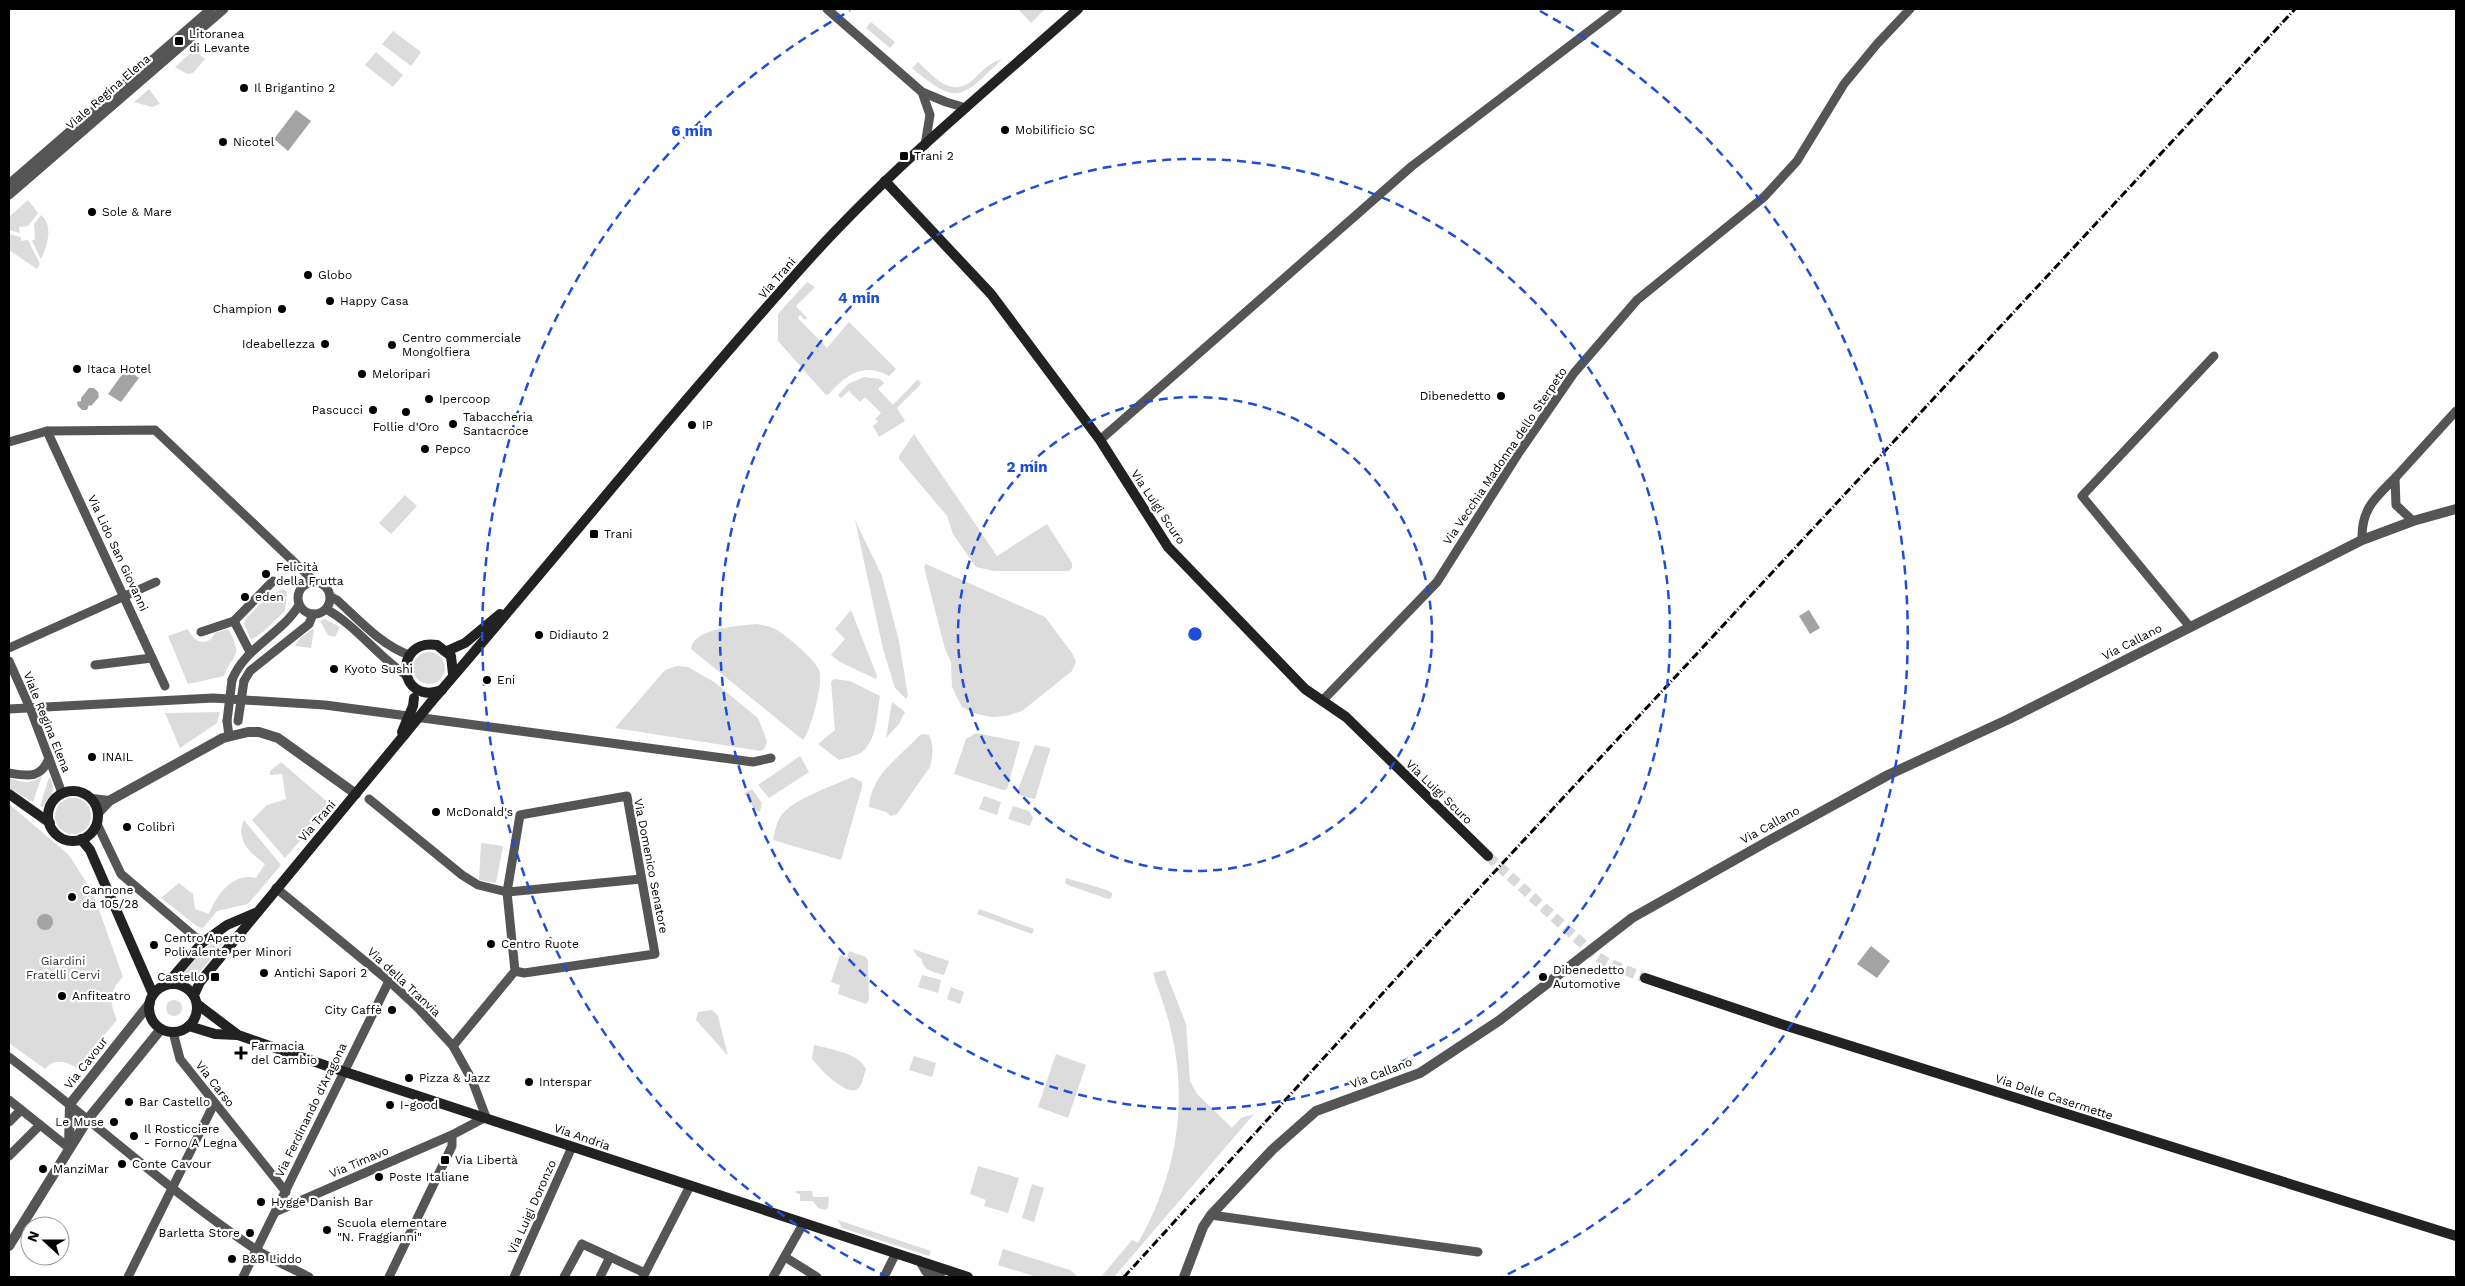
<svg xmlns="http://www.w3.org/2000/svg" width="2465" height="1286" font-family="'Work Sans',sans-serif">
<rect width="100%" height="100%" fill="#fff"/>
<!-- green -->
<g fill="#dcdcdc">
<polygon points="1018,9 1045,9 1031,23"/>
<polygon points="871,22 895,42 890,48 866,28"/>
<polygon points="393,31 421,52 411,66 382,44"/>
<polygon points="194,50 205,59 193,73 187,74 175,67"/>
<polygon points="376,52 403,75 393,87 365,65"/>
<path d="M1002,59c-40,39 -44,48 -90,9l6,-6c18,17 35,38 58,15 8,-8 15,-15 26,-18z"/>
<polygon points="149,89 160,104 152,107 134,102"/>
<polygon points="28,200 38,213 28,226 19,227 20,233 9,230 9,217"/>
<path d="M41,215c13,11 6,31 0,44l-9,-18 3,-2 -1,-15z"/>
<polygon points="9,234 21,237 21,241 28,240 40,264 37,269 9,250"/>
<path d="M807,282l8,5 -19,19 11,12 -2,2 -5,-5 -2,3 29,30 22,-26 47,47 -7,7c-26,-15 -44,0 -61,19l-3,-1 -47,-53v-27z"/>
<polygon points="864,377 880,379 884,383 878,389 893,405 918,379 921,384 897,408 905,421 879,437 873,426 878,422 875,419 881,413 865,397 860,402 849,391 841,398 838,395 848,384"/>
<polygon points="914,434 997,556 1047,524 1072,563 1072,568 1069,571 994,571 976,567 953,534 947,516 899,459 899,456"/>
<polygon points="405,495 417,506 391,534 379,523"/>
<polygon points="855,520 882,576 899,641 908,696 906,699 895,688 883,649"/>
<polygon points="926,564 1045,617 1072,653 1076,662 1072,671 1022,711 1006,716 991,717 973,713 962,707 952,687 951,662 945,649 924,567"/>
<polygon points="283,589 287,592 285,611 264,631 251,640 244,624 245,620 268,596"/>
<polygon points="851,610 877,676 876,679 840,662 831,655 845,639 835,629"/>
<polygon points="325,619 340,627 335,637 328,635 320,621"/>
<path d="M755,624c7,1 12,1 18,4 11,5 46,34 47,45 2,14 -9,57 -17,67l-112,-91c2,-21 47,-23 64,-25z"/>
<path d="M188,629c5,10 11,16 22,11l5,-7 11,-4 3,1c14,29 5,20 -5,46l-36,8 -20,-48z"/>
<polygon points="312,629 314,630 311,648 295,646 298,640"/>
<circle cx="429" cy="668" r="16"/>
<polygon points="677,666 688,667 714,682 758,718 767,741 765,748 761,751 615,728 665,670"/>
<path d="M834,679l16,2 30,15c-3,16 -3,45 -18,56 -6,4 -16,6 -23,8l-21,-16 17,-14 -4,-48z"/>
<polygon points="892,702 905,712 899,724 886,738"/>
<polygon points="220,712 217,723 180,748 165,713"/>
<polygon points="976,733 1020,742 1007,789 1003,790 954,774 966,739"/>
<path d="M924,734l5,1c5,10 4,22 1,32l-33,47 -6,2 -5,-4 -17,-5c2,-33 31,-50 51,-72z"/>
<polygon points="1035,745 1050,748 1050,750 1035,799 1018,795 1017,792"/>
<polygon points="800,756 809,772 769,798 758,785"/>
<polygon points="281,762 331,805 285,858 252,820 267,805 286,799 282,774 270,775 270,771"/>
<path d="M42,776l-9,26 -24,-14v-10c12,5 23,6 33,-2z"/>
<path d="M49,777c8,11 3,20 -5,30l-4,-1z"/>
<path d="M852,777l10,5v5l-21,73 -68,-20c2,-8 3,-16 7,-23 12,-18 53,-31 72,-40z"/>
<polygon points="752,789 762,803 760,812 754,809 744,793"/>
<polygon points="984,796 1001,802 997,815 979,809"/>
<circle cx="73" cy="816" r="18"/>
<path d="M9,804l60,51 24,38 30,84c-14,13 -14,26 -6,43l-41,48c-10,-8 -23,-9 -31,1l-36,-26z"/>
<polygon points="1013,806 1029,811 1033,818 1030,826 1008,819"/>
<path d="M244,820l37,45 -33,39 -31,7 -14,17 -5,-1 -37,-29 18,-15 14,11 2,15 14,5c8,-19 23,-42 47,-36l9,-14c-15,-11 -30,-24 -21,-44z"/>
<polygon points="481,843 503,846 496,883 479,880"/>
<polygon points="1066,878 1107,890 1112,893 1112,896 1110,899 1105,898 1068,885 1065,883"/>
<polygon points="979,909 1034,929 1032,934 977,914"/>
<polygon points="226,935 227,938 192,982 181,976 204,949"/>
<path d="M913,949l36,12 -5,14c-9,-3 -22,-4 -22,-16l-5,-3z"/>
<polygon points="849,951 866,957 868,961 869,1000 866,1004 838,994 840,985 831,982 840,955 847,958"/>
<path d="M1165,970l21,54 4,57 7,13 35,34 9,-10 13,-4 -140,163h-13l31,-37 6,3c37,-65 51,-137 33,-212 -4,-19 -12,-39 -18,-58z"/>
<polygon points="922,975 941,980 938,993 918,987"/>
<polygon points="951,987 964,992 960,1004 947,999"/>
<circle cx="174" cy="1008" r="8"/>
<polygon points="712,1010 718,1016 728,1056 696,1020 698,1012"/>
<path d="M814,1045c16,4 45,8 52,24 -2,5 -4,19 -10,21 -12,4 -39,-23 -44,-32z"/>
<polygon points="1056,1054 1086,1065 1068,1118 1038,1107"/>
<polygon points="914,1056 936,1063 932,1077 909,1070"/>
<polygon points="978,1166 1019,1178 1008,1213 984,1206 986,1200 970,1194"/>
<polygon points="1032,1184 1044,1188 1034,1222 1022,1218"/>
<polygon points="796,1191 812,1191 813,1197 829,1197 828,1208 825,1210 818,1208 813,1201 800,1201 800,1194 796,1193"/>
<polygon points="838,1220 931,1251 929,1256 842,1228"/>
<polygon points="1003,1249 1070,1270 1078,1277 1037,1277 998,1265"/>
</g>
<!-- water -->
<g fill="#a3a3a3">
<polygon points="296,110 311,121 288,151 274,139"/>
<polygon points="126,369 139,378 121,402 108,394"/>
<polygon points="89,388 94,388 98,392 99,397 91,406 89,405 87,410 82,410 78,406 77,402 81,401 81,398"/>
<polygon points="1809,610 1820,628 1810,634 1799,616"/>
<circle cx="45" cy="922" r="8"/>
<polygon points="1871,946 1890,961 1877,978 1857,964"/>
</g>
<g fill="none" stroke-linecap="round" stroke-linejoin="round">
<!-- secondary-tunnel -->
<polyline stroke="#d9d9d9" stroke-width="10" stroke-dasharray="10 5" stroke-linecap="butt" points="1488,856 1596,956 1608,963 1645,978"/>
<!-- minor -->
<g stroke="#555" stroke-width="9">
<polyline points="827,9 922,92 946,102 966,108"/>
<polyline points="922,92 930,115 925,145"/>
<polyline points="9,184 211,9"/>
<polyline points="9,195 224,9"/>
<polyline points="47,431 165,686"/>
<polyline points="1100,440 1412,166 1618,9"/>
<polyline points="9,442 47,431 155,430 314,581"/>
<polyline points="2395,478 2456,411"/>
<path d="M2362,540c-1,-31 13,-42 33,-62l1,27 17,16"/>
<circle cx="314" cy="598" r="16"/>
<path d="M331,597l6,3c22,20 44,45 72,55"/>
<path d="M326,609c31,17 51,47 80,66"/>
<polyline points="234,621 250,652"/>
<polyline points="2190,627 2082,496 2214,356"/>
<polyline points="201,632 234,621 273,581"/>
<polyline points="9,648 156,582"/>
<polyline points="9,661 30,708 62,793"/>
<polyline points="95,665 152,658"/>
<path d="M232,680c13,-33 50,-46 67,-75"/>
<polyline points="244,681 250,671 309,624 313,614"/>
<polyline points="1322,701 1437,582 1518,454 1574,373 1637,300 1764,197 1797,161 1844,84 1877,44 1910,9"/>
<polyline points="9,709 213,698 325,705 753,762 771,758"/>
<polyline points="227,721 229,736"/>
<path d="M9,773c19,3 32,6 40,-15"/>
<polyline points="369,799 462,875 478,885 507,892 641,879"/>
<polyline points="98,826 121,874 202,943"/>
<polyline points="276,888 389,981 418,1008 453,1046 472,1080 486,1117 452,1135 452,1146 389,1277"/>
<polyline points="173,1032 180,1059 286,1192"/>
<polyline points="453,1046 515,971 507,892 520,815 627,796 655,954 524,973 515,971"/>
<path d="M9,1057c83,63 160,134 246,192 17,11 37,19 54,28"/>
<polyline points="9,1100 69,1148"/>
<polyline points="9,1122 21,1110"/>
<polyline points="9,1156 40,1125"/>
<polyline points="277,1211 452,1135"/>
<polyline points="1211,1215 1478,1252"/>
<polyline points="785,1257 817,1277"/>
<polyline points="919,1260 926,1272 941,1277"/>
<polyline points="128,1277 214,1104"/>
<polyline points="243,1277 389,981"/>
<polyline points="514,1277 572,1147"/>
<polyline points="564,1277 582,1244 645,1273"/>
<polyline points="600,1277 610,1257"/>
<polyline points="643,1277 690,1186"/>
<polyline points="773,1277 803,1224"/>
<polyline points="884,1277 896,1253"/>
</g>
<!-- tertiary -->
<g stroke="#555" stroke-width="10">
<polyline points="92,799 109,801"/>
<polyline points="98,813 109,801 223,738 248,732 259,732 278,738 356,794"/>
<polyline points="69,1147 70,1104 150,1003"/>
<polyline points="9,1246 88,1119 161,1029"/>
<polyline points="1184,1277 1203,1227 1211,1215 1272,1150 1316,1111 1420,1073 1500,1020 1632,918 1770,840 1888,775 2009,719 2362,540 2413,521 2456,509"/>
</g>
<!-- secondary -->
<g stroke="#222" stroke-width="10">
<polyline points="885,181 991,294 1100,440 1168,547 1305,689 1346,717 1488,856"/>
<polyline points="447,651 465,643 500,614"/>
<path d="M442,690c-44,17 -50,-52 -5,-45l14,11 2,18"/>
<path d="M432,701c127,-147 250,-301 381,-446 81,-89 175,-166 265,-246"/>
<circle cx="73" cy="816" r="25"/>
<polyline points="9,794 50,823"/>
<polyline points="81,839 90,850 153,994"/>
<polyline points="1645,978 1787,1026 2456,1236"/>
<circle cx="173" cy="1008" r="24"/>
<polyline points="166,985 202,943 227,925 255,913"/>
<polyline points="194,995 200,982 405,734"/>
<polyline points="197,1004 238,1035 327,1066 968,1277"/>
<polyline points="189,1026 215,1034 237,1035"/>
</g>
<!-- rail -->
<polyline stroke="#000" stroke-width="3" stroke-dasharray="8 2.5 1 2.5" stroke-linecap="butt" points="1124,1277 1434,937 2295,9"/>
<!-- minor-bridge -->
<g stroke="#555" stroke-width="9">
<polyline points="227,721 232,680"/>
<polyline points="238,721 244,681"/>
</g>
<!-- secondary-bridge -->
<g stroke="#222" stroke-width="10">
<polyline points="402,732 413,706 414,698"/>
<polyline points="405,734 432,701"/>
</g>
</g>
<!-- distance rings -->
<g fill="none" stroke="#1d4ed8" stroke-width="2.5" stroke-dasharray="9 6">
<circle cx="1195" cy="634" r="237"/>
<circle cx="1195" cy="634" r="475"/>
<path d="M888 1277A712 712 0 0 1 850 11M1540 11A712 712 0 0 1 1502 1277"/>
</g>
<!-- markers -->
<g fill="#000" stroke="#fff" stroke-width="2">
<rect x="174" y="36" width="10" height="10" rx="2.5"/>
<circle cx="244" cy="88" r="5"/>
<circle cx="1005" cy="130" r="5"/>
<circle cx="223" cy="142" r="5"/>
<rect x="899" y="151" width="10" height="10" rx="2.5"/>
<circle cx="92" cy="212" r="5"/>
<circle cx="308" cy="275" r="5"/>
<circle cx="330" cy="301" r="5"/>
<circle cx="282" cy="309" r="5"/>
<circle cx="325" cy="344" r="5"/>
<circle cx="392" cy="345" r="5"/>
<circle cx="77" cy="369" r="5"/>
<circle cx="362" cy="374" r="5"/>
<circle cx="1501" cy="396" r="5"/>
<circle cx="429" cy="399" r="5"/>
<circle cx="373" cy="410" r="5"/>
<circle cx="406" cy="412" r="5"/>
<circle cx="453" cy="424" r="5"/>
<circle cx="692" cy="425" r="5"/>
<circle cx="425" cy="449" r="5"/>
<rect x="589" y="529" width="10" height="10" rx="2.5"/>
<circle cx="266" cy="574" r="5"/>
<circle cx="245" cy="597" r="5"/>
<circle cx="539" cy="635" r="5"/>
<circle cx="334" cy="669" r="5"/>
<circle cx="487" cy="680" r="5"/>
<circle cx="92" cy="757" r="5"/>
<circle cx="436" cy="812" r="5"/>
<circle cx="127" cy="827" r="5"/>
<circle cx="72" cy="897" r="5"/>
<circle cx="491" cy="944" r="5"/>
<circle cx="154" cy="945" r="5"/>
<circle cx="264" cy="973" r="5"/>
<rect x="210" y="972" width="10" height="10" rx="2.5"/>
<circle cx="1543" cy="977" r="5"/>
<circle cx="62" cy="996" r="5"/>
<circle cx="392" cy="1010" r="5"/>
<path d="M238.5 1045.5h5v5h5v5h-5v5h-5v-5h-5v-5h5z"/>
<circle cx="409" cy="1078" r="5"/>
<circle cx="529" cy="1082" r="5"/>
<circle cx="129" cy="1102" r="5"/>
<circle cx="390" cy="1105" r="5"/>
<circle cx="114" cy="1122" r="5"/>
<circle cx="134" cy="1136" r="5"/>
<rect x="440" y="1155" width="10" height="10" rx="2.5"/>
<circle cx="122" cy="1164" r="5"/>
<circle cx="43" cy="1169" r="5"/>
<circle cx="379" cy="1177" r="5"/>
<circle cx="261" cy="1202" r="5"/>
<circle cx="327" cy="1230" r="5"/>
<circle cx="250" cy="1233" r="5"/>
<circle cx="232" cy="1259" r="5"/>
</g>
<g text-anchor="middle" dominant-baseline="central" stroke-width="4.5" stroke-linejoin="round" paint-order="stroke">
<!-- poi labels -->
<g font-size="12" fill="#000" stroke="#fff" text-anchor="start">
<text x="189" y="34">Litoranea<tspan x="189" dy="14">di Levante</tspan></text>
<text x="254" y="88">Il Brigantino 2</text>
<text x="1015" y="130">Mobilificio SC</text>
<text x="233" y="142">Nicotel</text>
<text x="914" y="156">Trani 2</text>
<text x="102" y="212">Sole &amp; Mare</text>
<text x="318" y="275">Globo</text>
<text x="340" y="301">Happy Casa</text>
<text x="272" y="309" text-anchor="end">Champion</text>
<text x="402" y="338">Centro commerciale<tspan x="402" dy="14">Mongolfiera</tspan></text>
<text x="315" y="344" text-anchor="end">Ideabellezza</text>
<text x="87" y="369">Itaca Hotel</text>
<text x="372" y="374">Meloripari</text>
<text x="1491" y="396" text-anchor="end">Dibenedetto</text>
<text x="439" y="399">Ipercoop</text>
<text x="363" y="410" text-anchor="end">Pascucci</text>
<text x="463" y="417">Tabaccheria<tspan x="463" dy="14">Santacroce</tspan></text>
<text x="702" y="425">IP</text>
<text x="406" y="427" text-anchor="middle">Follie d'Oro</text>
<text x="435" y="449">Pepco</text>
<text x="604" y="534">Trani</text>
<text x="276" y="567">Felicità<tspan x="276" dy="14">della Frutta</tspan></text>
<text x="255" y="597">eden</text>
<text x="549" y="635">Didiauto 2</text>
<text x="344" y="669">Kyoto Sushi</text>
<text x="497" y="680">Eni</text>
<text x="102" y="757">INAIL</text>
<text x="446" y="812">McDonald's</text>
<text x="137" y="827">Colibrì</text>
<text x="82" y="890">Cannone<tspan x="82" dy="14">da 105/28</tspan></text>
<text x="164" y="938">Centro Aperto<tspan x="164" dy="14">Polivalente per Minori</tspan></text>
<text x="501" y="944">Centro Ruote</text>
<text x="1553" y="970">Dibenedetto<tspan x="1553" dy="14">Automotive</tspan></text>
<text x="274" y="973">Antichi Sapori 2</text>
<text x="205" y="977" text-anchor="end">Castello</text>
<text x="72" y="996">Anfiteatro</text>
<text x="382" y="1010" text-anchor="end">City Caffè</text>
<text x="251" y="1046">Farmacia<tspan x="251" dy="14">del Cambio</tspan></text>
<text x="419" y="1078">Pizza &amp; Jazz</text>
<text x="539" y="1082">Interspar</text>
<text x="139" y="1102">Bar Castello</text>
<text x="400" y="1105">I-good</text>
<text x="104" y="1122" text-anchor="end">Le Muse</text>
<text x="144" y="1129">Il Rosticciere<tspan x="144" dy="14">- Forno A Legna</tspan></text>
<text x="455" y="1160">Via Libertà</text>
<text x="132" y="1164">Conte Cavour</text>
<text x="53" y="1169">ManziMar</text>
<text x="389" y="1177">Poste Italiane</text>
<text x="271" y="1202">Hygge Danish Bar</text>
<text x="337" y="1223">Scuola elementare<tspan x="337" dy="14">"N. Fraggianni"</tspan></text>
<text x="240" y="1233" text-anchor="end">Barletta Store</text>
<text x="242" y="1259">B&amp;B Liddo</text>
</g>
<!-- street labels -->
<g font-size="12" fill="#000" stroke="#fff">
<text transform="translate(108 92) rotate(-41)">Viale Regina Elena</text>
<text transform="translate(777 278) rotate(-49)">Via Trani</text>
<text transform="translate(1505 456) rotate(-56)">Via Vecchia Madonna dello Sterpeto</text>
<text transform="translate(1158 507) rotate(56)">Via Luigi Scuro</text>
<text transform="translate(118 553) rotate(65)">Via Lido San Giovanni</text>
<text transform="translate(2132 642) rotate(-27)">Via Callano</text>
<text transform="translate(47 722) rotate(68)">Viale Regina Elena</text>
<text transform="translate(1439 792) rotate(44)">Via Luigi Scuro</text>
<text transform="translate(317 821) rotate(-49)">Via Trani</text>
<text transform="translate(1770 825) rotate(-29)">Via Callano</text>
<text transform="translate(651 866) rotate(79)">Via Domenico Senatore</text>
<text transform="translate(404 982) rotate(43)">Via della Tranvia</text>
<text transform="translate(86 1063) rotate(-52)">Via Cavour</text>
<text transform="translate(1381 1073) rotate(-21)">Via Callano</text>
<text transform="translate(215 1084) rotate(52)">Via Carso</text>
<text transform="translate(2054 1097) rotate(18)">Via Delle Casermette</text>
<text transform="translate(311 1110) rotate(-64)">Via Ferdinando d'Aragona</text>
<text transform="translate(582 1137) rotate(19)">Via Andria</text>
<text transform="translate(359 1162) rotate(-23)">Via Timavo</text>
<text transform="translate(532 1207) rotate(-66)">Via Luigi Doronzo</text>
</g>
<!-- park labels -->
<g font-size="12" fill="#333" stroke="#fff">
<text x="63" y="961">Giardini<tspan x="63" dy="14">Fratelli Cervi</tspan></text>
</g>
</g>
<circle cx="1195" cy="634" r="8" fill="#1d4ed8" stroke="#fff" stroke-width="2.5"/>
<g font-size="15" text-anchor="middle" font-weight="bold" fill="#1d4ed8" stroke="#fff" stroke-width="4.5" stroke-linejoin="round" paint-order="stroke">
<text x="692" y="136">6 min</text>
<text x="859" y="303">4 min</text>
<text x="1027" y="472">2 min</text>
</g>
<!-- border -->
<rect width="2465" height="1286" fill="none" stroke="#000000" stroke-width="20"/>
<!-- north arrow -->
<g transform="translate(45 1241) rotate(291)"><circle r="24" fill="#ffffff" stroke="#999999"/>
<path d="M0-4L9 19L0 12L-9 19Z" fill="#000000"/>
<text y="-8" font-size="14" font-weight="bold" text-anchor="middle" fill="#000000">N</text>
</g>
</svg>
